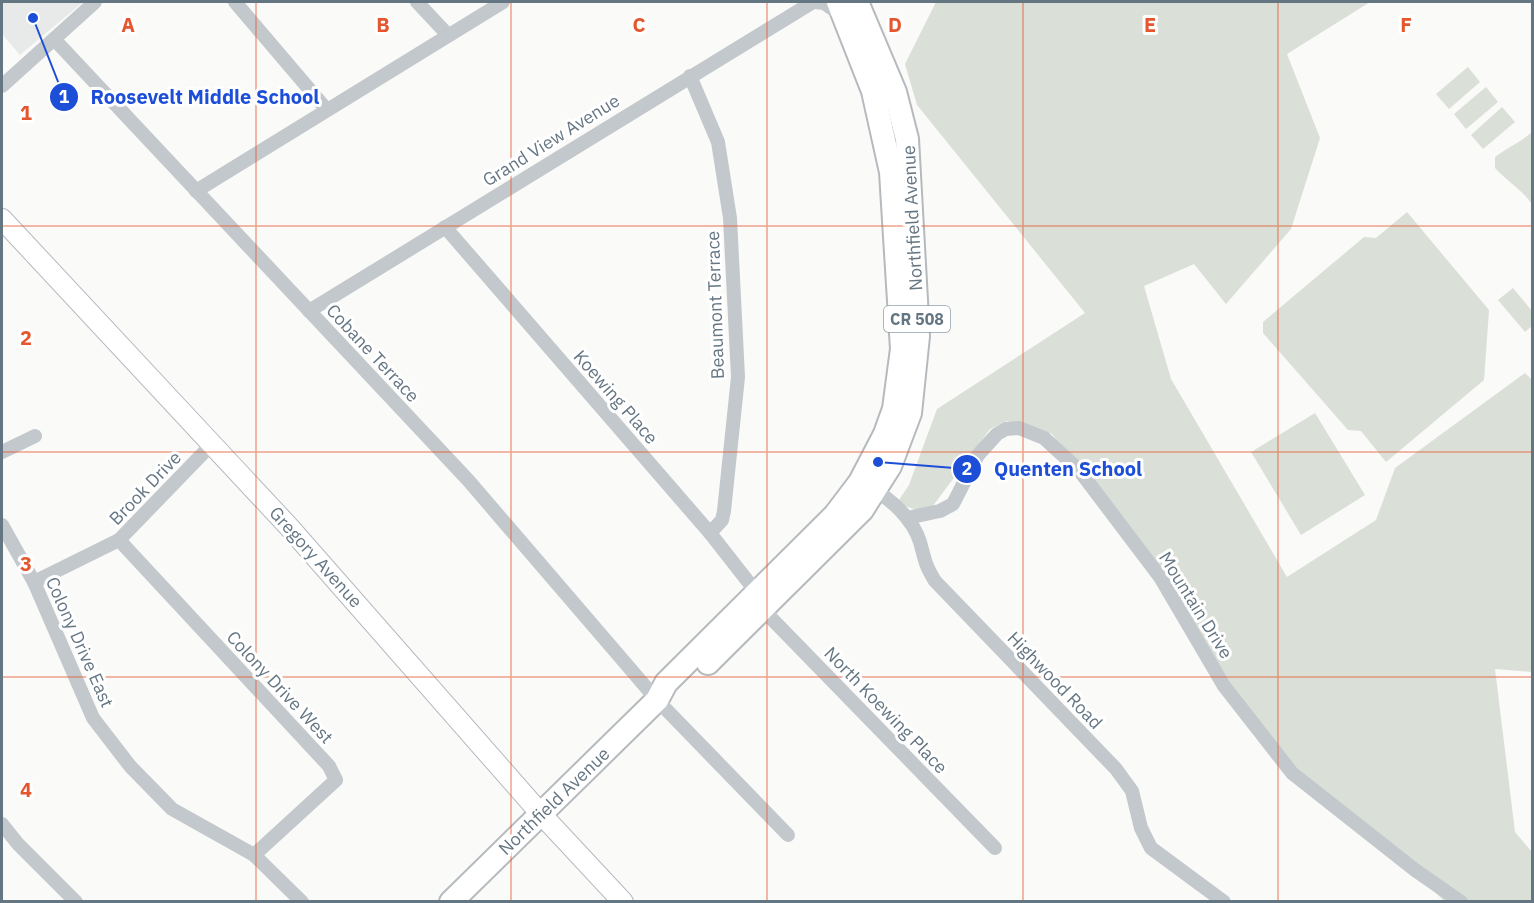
<svg xmlns="http://www.w3.org/2000/svg" width="1534" height="903" font-family="'IBM Plex Sans',sans-serif">
<rect width="100%" height="100%" fill="#fafaf8"/>
<!-- built -->
<polygon fill="#e8e9e9" points="2,2 83,2 20,55 2,34"/>
<!-- green -->
<g fill="#dadfd7">
<polygon points="936,2 1370,2 1287,54 1320,138 1291,229 1226,304 1194,264 1144,286 1171,379 1287,577 1376,520 1395,468 1525,373 1532,380 1532,672 1495,669 1515,832 1532,852 1532,901 1444,901 1418,875 1290,775 1052,434 1007,421 990,429 927,514 897,503 909,485 937,409 1085,313 917,105 905,64"/>
<polygon points="1468,67 1480,82 1449,109 1436,94"/>
<polygon points="1486,87 1498,102 1466,129 1454,114"/>
<polygon points="1502,107 1515,122 1483,149 1471,135"/>
<path d="M1532,132v72c-11,-15 -25,-23 -37,-36v-11c13,-10 26,-15 37,-25z"/>
<polygon points="1407,212 1489,310 1484,380 1386,462 1361,431 1348,430 1263,333 1263,322 1364,237 1376,238"/>
<polygon points="1513,288 1532,311 1532,326 1525,332 1498,300"/>
<polygon points="1315,413 1365,495 1301,535 1251,452"/>
</g>
<g fill="none" stroke-linecap="round" stroke-linejoin="round">
<!-- secondary casing -->
<g stroke="#b3babf" stroke-width="22">
<polyline id="secondary" points="2,219 290,528 541,814 623,902"/>
</g>
<!-- primary casing -->
<g stroke="#b5babe" stroke-width="26">
<g id="primary">
<polyline points="708,663 862,510 890,466 910,413 918,336 907,139 895,92 857,2"/>
<polyline points="451,902 657,700 666,683 835,515 860,482 885,434 894,409 902,349 891,172 873,91 838,2"/>
</g>
</g>
<!-- minor -->
<g stroke="#c3c8cc" stroke-width="14">
<polyline points="235,2 327,110"/>
<polyline points="417,2 448,35"/>
<polyline points="816,2 824,3 843,16"/>
<polyline points="54,39 468,480 657,700 788,835"/>
<polyline points="690,76 718,142 730,218 738,377 724,511 722,520 710,533"/>
<polyline points="2,86 95,2"/>
<polyline points="196,191 503,2"/>
<polyline points="445,227 710,533 757,593 771,618 995,848"/>
<polyline points="309,311 813,2"/>
<polyline points="2,452 35,436"/>
<path d="M870,487c21,12 43,32 50,55 5,18 5,23 15,39l181,188 16,22 9,37 10,20 73,54"/>
<polyline points="907,518 940,511 953,504 978,455 997,434 1006,429 1019,428 1044,438 1079,470 1160,577 1224,686 1292,773 1415,870 1461,902"/>
<polyline points="2,525 34,582 93,718 130,766 172,809 254,855 302,902"/>
<polyline points="119,540 329,766 336,780 254,855"/>
<polyline points="34,582 119,540 212,444"/>
<polyline points="2,824 18,844 76,902"/>
</g>
<!-- secondary -->
<use href="#secondary" stroke="#fff" stroke-width="20"/>
<!-- primary -->
<use href="#primary" stroke="#fff" stroke-width="22"/>
</g>
<!-- grid -->
<path fill="none" stroke="#e4572e" stroke-width="1.5" stroke-opacity="0.55" d="M256,2v900M511,2v900M767,2v900M1023,2v900M1278,2v900M2,226h1530M2,452h1530M2,677h1530"/>
<g text-anchor="middle" dominant-baseline="central" stroke-width="6" stroke-linejoin="round" paint-order="stroke">
<!-- shield labels -->
<rect fill="#fff" stroke="#939fa8" stroke-width="1.5" x="884" y="306" width="66" height="26" rx="4.5"/>
<g font-size="16" font-weight="bold" fill="#657683">
<text x="917" y="319">CR 508</text>
</g>
<!-- street labels -->
<g font-size="18" fill="#657683" stroke="#fff">
<text transform="translate(551 140) rotate(-32)">Grand View Avenue</text>
<text transform="translate(912 218) rotate(-93)">Northfield Avenue</text>
<text transform="translate(715 305) rotate(-92)">Beaumont Terrace</text>
<text transform="translate(373 353) rotate(47)">Cobane Terrace</text>
<text transform="translate(616 397) rotate(49)">Koewing Place</text>
<text transform="translate(145 488) rotate(-46)">Brook Drive</text>
<text transform="translate(316 557) rotate(48)">Gregory Avenue</text>
<text transform="translate(1196 605) rotate(58)">Mountain Drive</text>
<text transform="translate(80 642) rotate(66)">Colony Drive East</text>
<text transform="translate(1055 680) rotate(46)">Highwood Road</text>
<text transform="translate(280 687) rotate(47)">Colony Drive West</text>
<text transform="translate(886 710) rotate(46)">North Koewing Place</text>
<text transform="translate(554 801) rotate(-44)">Northfield Avenue</text>
</g>
</g>
<g font-size="20" text-anchor="middle" font-weight="bold" fill="#e4572e" stroke="#fff" stroke-width="6" stroke-linejoin="round" paint-order="stroke">
<text x="128" y="32">A</text>
<text x="383" y="32">B</text>
<text x="639" y="32">C</text>
<text x="895" y="32">D</text>
<text x="1150" y="32">E</text>
<text x="1406" y="32">F</text>
<text x="26" y="120">1</text>
<text x="26" y="345">2</text>
<text x="26" y="571">3</text>
<text x="26" y="797">4</text>
</g>
<!-- callouts -->
<path fill="none" stroke="#1d4ed8" stroke-width="2" d="M33 18L64 97M878 462L967 469"/>
<g fill="#1d4ed8" stroke="#fff" stroke-width="2">
<circle cx="33" cy="18" r="6"/>
<circle cx="878" cy="462" r="6"/>
<circle cx="64" cy="97" r="15"/>
<circle cx="967" cy="469" r="15"/>
</g>
<g font-size="18" text-anchor="middle" font-weight="bold" fill="#fff">
<text x="64" y="103">1</text>
<text x="967" y="475">2</text>
</g>
<g font-size="20" text-anchor="middle" font-weight="bold" fill="#1d4ed8" stroke="#fff" stroke-width="6" stroke-linejoin="round" paint-order="stroke">
<text x="205" y="104">Roosevelt Middle School</text>
<text x="1068" y="476">Quenten School</text>
</g>
<!-- border -->
<rect width="1534" height="903" fill="none" stroke="#657683" stroke-width="6"/>
</svg>
